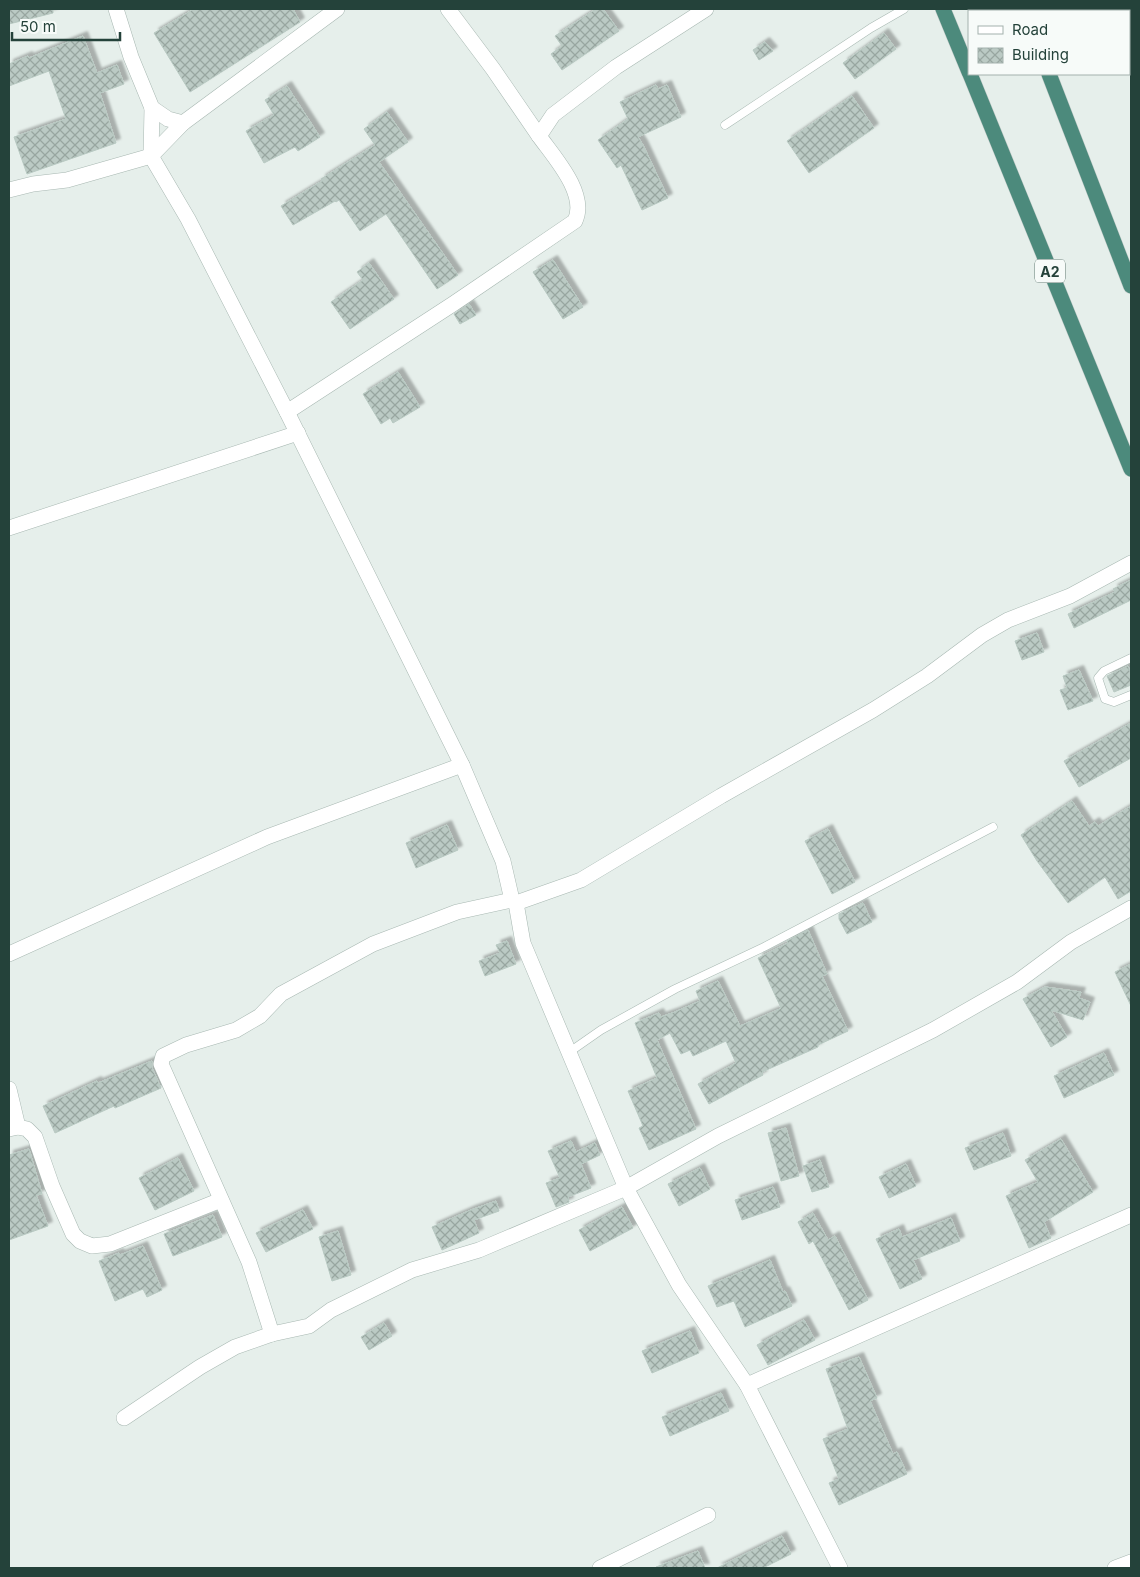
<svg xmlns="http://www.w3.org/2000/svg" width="1140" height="1577" font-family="Inter,sans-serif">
<defs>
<pattern id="building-cross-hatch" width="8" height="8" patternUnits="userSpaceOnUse" patternTransform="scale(1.25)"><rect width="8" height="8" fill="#bbcac4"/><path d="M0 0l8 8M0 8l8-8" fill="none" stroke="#98a6a0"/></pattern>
<filter id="shadow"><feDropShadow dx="4.5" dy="-4.5" stdDeviation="1" flood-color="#0004"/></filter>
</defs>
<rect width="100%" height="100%" fill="#e6efeb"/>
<!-- building -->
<g fill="url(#building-cross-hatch)" stroke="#b8c9c2" filter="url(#shadow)">
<polygon points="9,9 53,9 53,13 9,24"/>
<polygon points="194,9 293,9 300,22 190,92 154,33"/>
<polygon points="596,9 603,9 619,31 562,70 551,54 562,46 555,36"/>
<polygon points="884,33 896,49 855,79 843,63"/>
<polygon points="83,36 97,73 117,65 124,84 100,93 116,143 27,174 14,137 66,119 49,71 9,86 9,64 28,56 29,58"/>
<polygon points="765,42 773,51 759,60 753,50"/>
<polygon points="656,85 658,89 667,85 681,117 638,137 643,145 668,198 642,210 621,165 617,168 598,140 628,119 620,102"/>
<polygon points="287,86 320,137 298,151 295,147 264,163 246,131 274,115 265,100"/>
<polygon points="852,96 874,128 809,173 787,141"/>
<polygon points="387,112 408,142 379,162 458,275 437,289 386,214 360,231 339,200 336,202 335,201 293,225 281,206 322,181 321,179 375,145 364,129"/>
<polygon points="553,260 583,307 563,319 533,272"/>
<polygon points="369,263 394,299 350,329 331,302 363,280 357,272"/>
<polygon points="469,304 476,315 460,324 454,314"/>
<polygon points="398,372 420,407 393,423 390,418 381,424 363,394"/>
<polygon points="1131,580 1131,600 1074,628 1068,614 1115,592 1113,589"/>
<polygon points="1037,633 1044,652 1022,660 1015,641"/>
<polygon points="1128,666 1131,674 1131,685 1114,692 1107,676"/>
<polygon points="1079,670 1093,701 1068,710 1060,690 1067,688 1063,676"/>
<polygon points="1131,723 1131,758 1079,787 1064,761"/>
<polygon points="1072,801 1089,826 1095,822 1098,826 1131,806 1131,891 1118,899 1105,877 1068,903 1037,861 1021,835"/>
<polygon points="447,825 458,850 416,868 406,843"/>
<polygon points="828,829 855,882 832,894 805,841"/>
<polygon points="863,903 872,922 847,934 839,919 839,914"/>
<polygon points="808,930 827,974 822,976 848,1031 818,1045 818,1047 762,1072 763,1075 742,1086 709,1104 698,1084 736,1063 726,1041 693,1056 690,1050 681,1054 670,1033 657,1040 696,1129 649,1150 639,1128 643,1126 628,1091 657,1078 635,1023 659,1013 661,1017 675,1012 700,1001 696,991 718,981 740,1026 780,1009 781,1008 758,958 788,943 787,941"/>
<polygon points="507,941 516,964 485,976 479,961 500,953 496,945"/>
<polygon points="1131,964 1131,1006 1115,972"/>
<polygon points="1045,987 1081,992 1079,998 1090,1002 1083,1020 1051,1010 1067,1037 1051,1047 1023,999"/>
<polygon points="1104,1053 1114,1075 1064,1098 1054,1076"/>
<polygon points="152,1061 152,1068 161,1088 115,1108 114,1106 55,1133 43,1106 97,1081 98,1083"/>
<polygon points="786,1128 799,1176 781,1181 768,1133"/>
<polygon points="1003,1133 1011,1156 974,1170 965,1148"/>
<polygon points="1061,1139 1093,1192 1044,1222 1051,1238 1029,1248 1006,1196 1038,1182 1025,1160"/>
<polygon points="571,1141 576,1152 595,1143 600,1155 581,1164 591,1188 568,1197 569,1202 556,1207 546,1183 560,1178 548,1151"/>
<polygon points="29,1149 42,1194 36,1195 48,1226 9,1240 9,1155"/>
<polygon points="178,1158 194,1191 155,1210 139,1178"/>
<polygon points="820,1160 829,1187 812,1192 803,1166"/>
<polygon points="906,1164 916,1186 889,1198 879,1177"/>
<polygon points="700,1168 710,1189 679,1206 668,1184"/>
<polygon points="773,1187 780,1207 742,1220 735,1200"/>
<polygon points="496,1201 499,1211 474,1220 479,1233 442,1250 432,1227 471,1210"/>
<polygon points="622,1207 633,1228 590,1251 579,1230"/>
<polygon points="303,1210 313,1229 266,1252 256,1233"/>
<polygon points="813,1213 828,1240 835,1236 868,1300 849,1310 813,1241 809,1244 798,1222"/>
<polygon points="213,1215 222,1237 173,1256 164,1234"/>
<polygon points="951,1218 960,1241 913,1260 922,1279 900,1289 876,1239 899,1229 902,1237"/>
<polygon points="338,1231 351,1275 332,1281 319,1237"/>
<polygon points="143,1246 162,1290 147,1297 143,1289 115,1301 99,1261 119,1253 120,1255"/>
<polygon points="770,1260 783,1292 785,1291 792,1306 745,1327 734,1301 717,1307 708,1286"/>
<polygon points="804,1320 815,1340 768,1365 757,1345"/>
<polygon points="384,1323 392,1336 369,1350 361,1337"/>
<polygon points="690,1331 699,1353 652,1373 642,1351"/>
<polygon points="859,1357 877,1398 870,1401 893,1454 897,1452 907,1474 839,1505 829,1483 839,1479 823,1439 848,1429 826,1369"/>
<polygon points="721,1393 729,1411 670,1436 662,1417"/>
<polygon points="782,1536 791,1554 763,1568 717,1568"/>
<polygon points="698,1551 705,1568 656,1568 656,1567"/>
</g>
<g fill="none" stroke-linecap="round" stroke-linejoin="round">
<!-- service casing -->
<g stroke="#a8b8b2" stroke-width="9">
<g id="service">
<polyline points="725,125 871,28 904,9"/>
<polyline points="1131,658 1104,671 1098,678 1105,699 1114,702 1131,695"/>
<polyline points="568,1053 601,1030 675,989 764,947 993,827"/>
</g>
</g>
<!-- minor casing -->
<g stroke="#a8b8b2" stroke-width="16">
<g id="minor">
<polyline points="116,9 131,57 152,108 168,119 183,123"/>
<polyline points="448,9 493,69 539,136"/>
<polyline points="152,108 151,156 188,219 287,412 462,765 503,861 512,900 516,903 523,943 626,1188 679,1285 747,1385 840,1568"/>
<polyline points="9,190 33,184 67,180 151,156 183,123 337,9"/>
<path d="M287,412l166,-108 122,-83c13,-27 -21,-64 -36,-85l14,-21 63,-48 90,-58"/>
<polyline points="9,528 298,433"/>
<polyline points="516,903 581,880 721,796 873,710 927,676 982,635 1008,620 1070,596 1131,563"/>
<polyline points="9,954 267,837 462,765"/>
<polyline points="9,1089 18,1127"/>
<polyline points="9,1129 18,1127 27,1129 35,1137 52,1186 73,1234 80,1241 92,1246 110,1244 221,1200"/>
<polyline points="272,1334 249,1262 161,1064 163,1056 186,1045 236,1030 260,1016 281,994 373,944 457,912 512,900"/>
<polyline points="747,1385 1131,1215"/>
<polyline points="124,1418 200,1367 235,1347 272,1334 309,1326 331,1310 412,1270 479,1250 626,1188 718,1136 933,1030 1017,982 1071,942 1131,908"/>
<polyline points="600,1568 708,1515"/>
<polyline points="1115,1568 1131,1562"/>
</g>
</g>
<!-- trunk casing -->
<g stroke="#c2cac8" stroke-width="16">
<g id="trunk">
<polyline points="943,9 969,72"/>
<polyline points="1024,9 1025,11"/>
<polyline points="970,74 1131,469"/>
<polyline points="1049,74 1131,286"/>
</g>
</g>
<!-- service -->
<use href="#service" stroke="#fff" stroke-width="8"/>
<!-- minor -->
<use href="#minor" stroke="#fff" stroke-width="15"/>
<!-- trunk -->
<use href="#trunk" stroke="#4c8a7c" stroke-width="15"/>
</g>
<g text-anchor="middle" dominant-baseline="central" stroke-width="4" stroke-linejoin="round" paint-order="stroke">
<!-- shield labels -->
<rect fill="#f7fbf9" stroke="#637a73" stroke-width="1" x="1035" y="259.5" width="30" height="23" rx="4"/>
<g font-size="14" font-weight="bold" fill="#24423a">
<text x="1050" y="271">A2</text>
</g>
</g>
<!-- border -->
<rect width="1140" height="1577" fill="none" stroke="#24423a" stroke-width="20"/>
<!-- legend -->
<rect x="968" y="10" width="162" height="65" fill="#f7fbf9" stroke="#a3b1ad"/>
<rect x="978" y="26" width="25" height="8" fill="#ffffff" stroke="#a3b1ad"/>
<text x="1012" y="35" font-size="15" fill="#24423a">Road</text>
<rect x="978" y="48" width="25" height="15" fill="url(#building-cross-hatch)" stroke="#a3b1ad"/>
<text x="1012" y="60" font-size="15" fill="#24423a">Building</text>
<!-- scale -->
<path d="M12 32v8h108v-8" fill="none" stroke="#24423a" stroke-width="2.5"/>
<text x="20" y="32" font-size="15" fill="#24423a" stroke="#f7fbf9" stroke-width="4" paint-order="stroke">50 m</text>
</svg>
